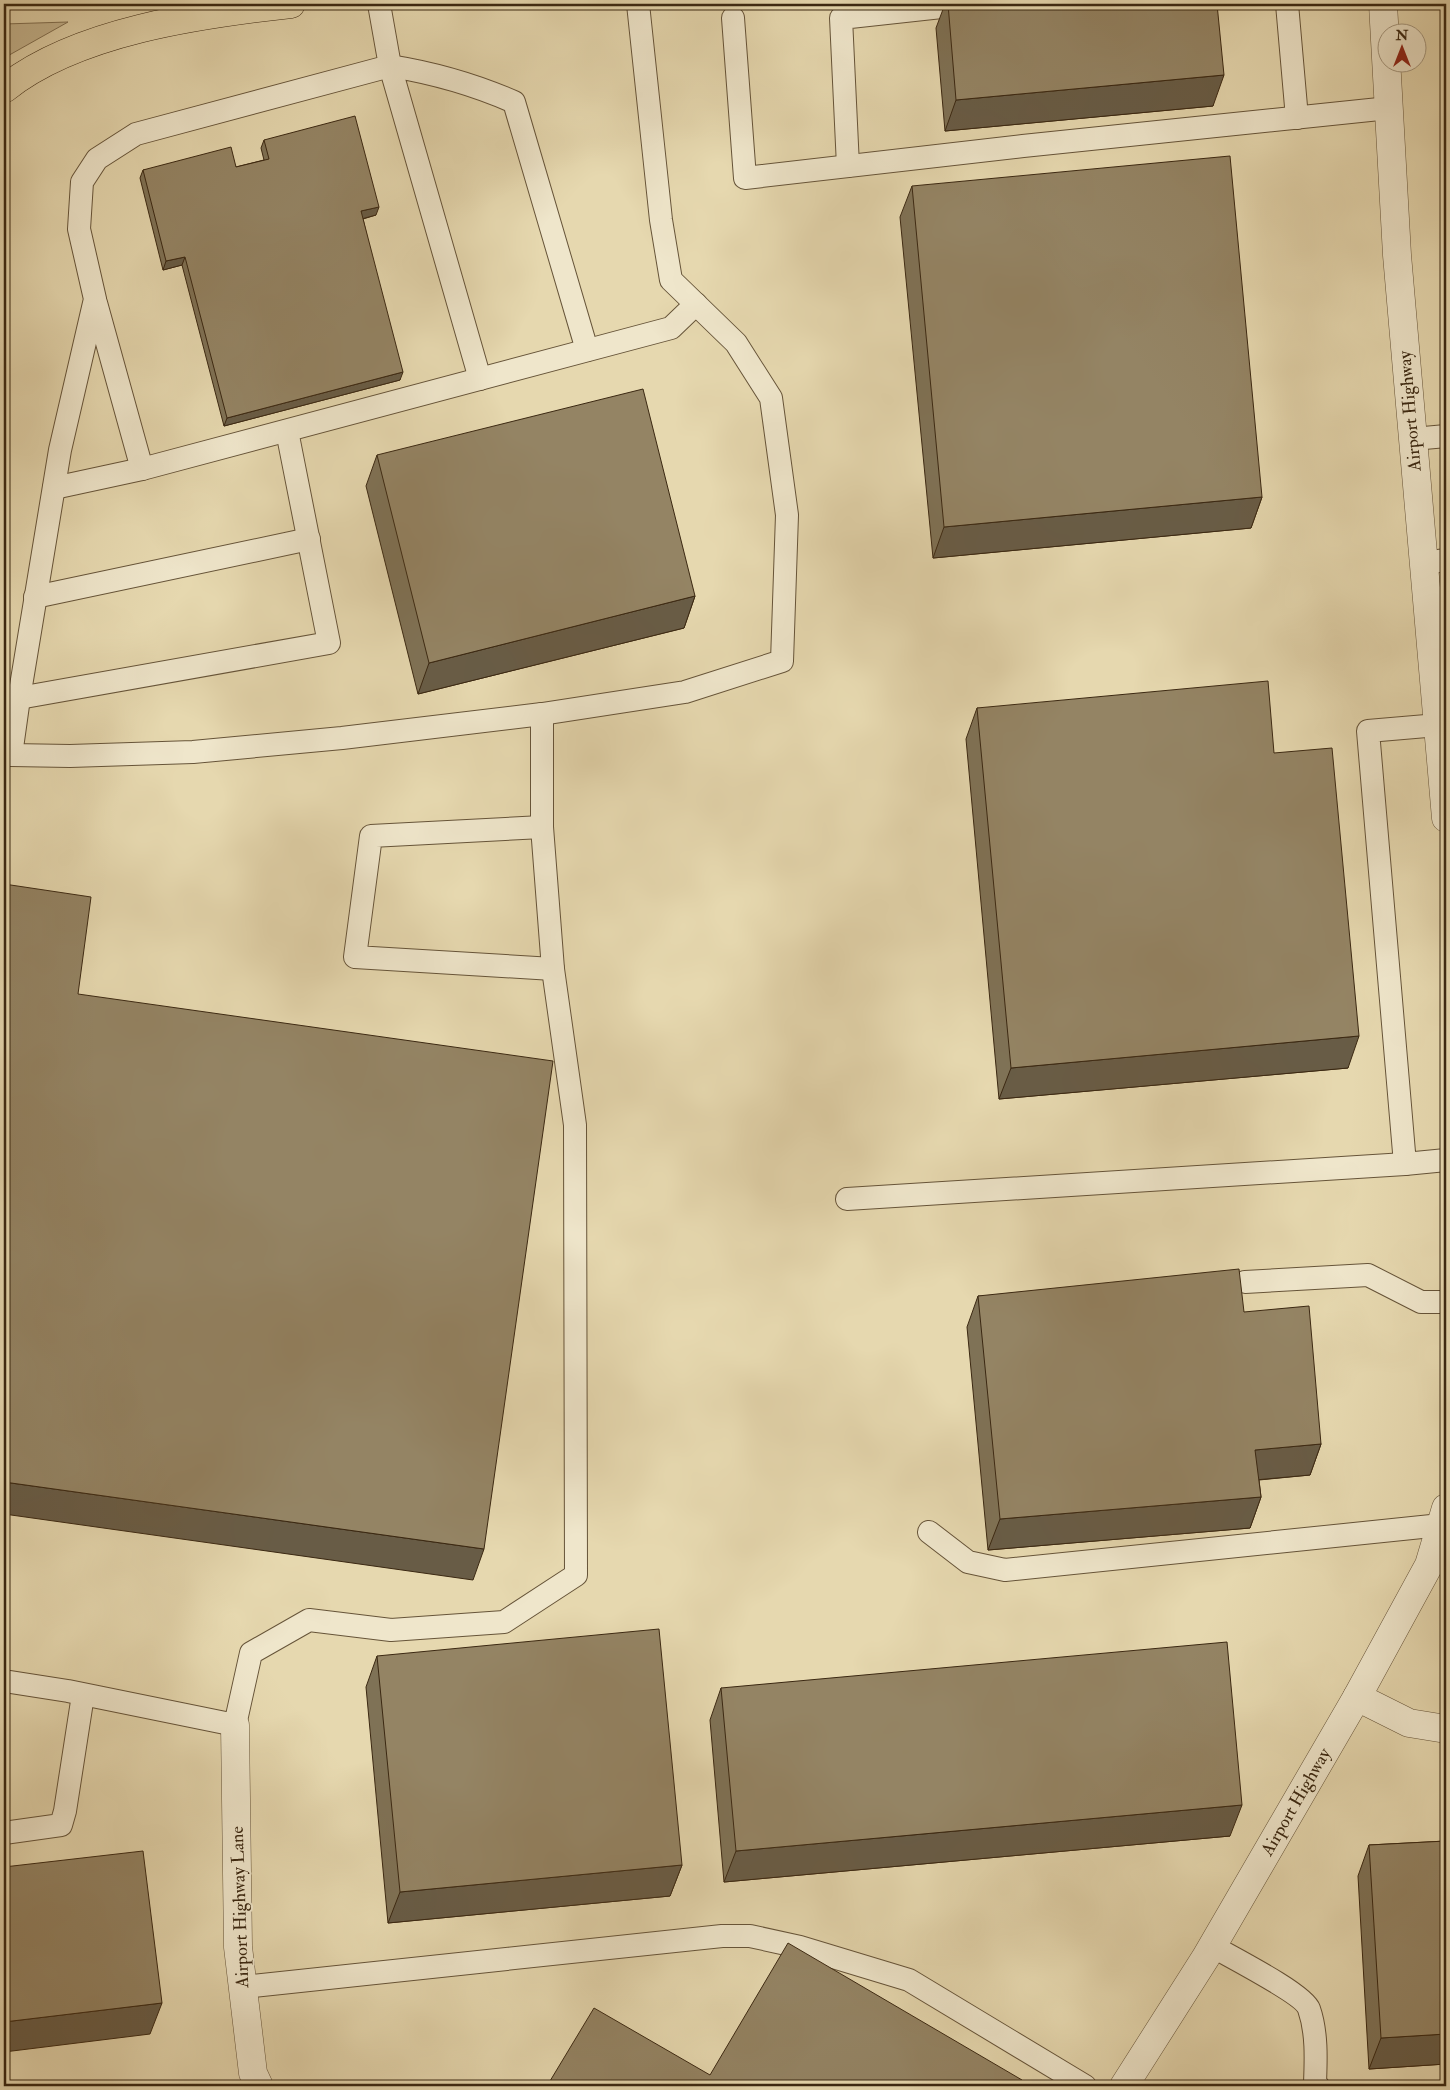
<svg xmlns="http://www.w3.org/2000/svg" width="1450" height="2090" font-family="'IM FELL Double Pica',serif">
<rect width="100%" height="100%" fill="#e6d8af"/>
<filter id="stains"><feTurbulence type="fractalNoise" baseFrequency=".004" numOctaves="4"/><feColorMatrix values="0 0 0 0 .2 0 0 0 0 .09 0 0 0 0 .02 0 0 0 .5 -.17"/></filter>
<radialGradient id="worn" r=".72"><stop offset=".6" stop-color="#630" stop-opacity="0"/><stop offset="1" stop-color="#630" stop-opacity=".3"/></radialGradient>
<!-- green -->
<polygon fill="#c9ba94" stroke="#827153" points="68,22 4,58 4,24"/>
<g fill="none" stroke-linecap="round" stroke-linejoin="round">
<!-- service casing -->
<g stroke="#665439" stroke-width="24">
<g id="service">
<polyline points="379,4 390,66 136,134 97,159 82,182 79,229 95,299 60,450 19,698 11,755 70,756 193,752 342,738 542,714 685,692 782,661 787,515 771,398 736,343 671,280 661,220 638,4"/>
<polyline points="1287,4 1297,118"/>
<polyline points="733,18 745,178 1023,146 1389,108"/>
<polyline points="848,166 841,18 969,4"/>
<path d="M480,379l-90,-313c44,7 83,18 124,36l73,248"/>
<polyline points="1413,439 1446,436"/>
<polyline points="142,469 671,328 696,304"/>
<polyline points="54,488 142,469 96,303"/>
<polyline points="1424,563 1446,560"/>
<polyline points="35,597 309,539"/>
<polyline points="19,698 329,643 287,431"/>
<polyline points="1438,725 1368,731 1405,1164 1446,1160"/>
<polyline points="542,827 371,836 355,957 553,969"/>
<polyline points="847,1199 1405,1164"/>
<polyline points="1245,1282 1368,1275 1421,1302 1446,1302"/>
<polyline points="929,1532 968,1562 1005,1570 1441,1525"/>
<polyline points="4,1681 68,1691 235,1725 251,1653 309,1620 391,1630 504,1622 576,1575 575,1125 553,969 542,827 542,714"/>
<polyline points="4,1833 61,1825 65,1811 83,1695"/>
<path d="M1212,1946c17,10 92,48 97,63 8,23 7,50 6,74l3,3"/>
<polyline points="243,1987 722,1936 750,1936 800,1947 909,1980 1085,2086"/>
</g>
</g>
<!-- minor casing -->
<g stroke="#665439" stroke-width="29">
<g id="minor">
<polyline points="1383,4 1397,255 1446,818"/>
<polyline points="1357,1697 1409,1723 1446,1729"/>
<polyline points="235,1725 238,1947 253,2073 259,2086"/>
<polyline points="1124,2086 1206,1957 1357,1697 1429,1565 1446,1508"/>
</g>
</g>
<!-- trunk casing -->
<g stroke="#3b2812" stroke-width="29">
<path id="trunk" d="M4,89c72,-58 197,-75 287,-85"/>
</g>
<!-- service -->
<use href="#service" stroke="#efe6cb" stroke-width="22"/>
<!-- minor -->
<use href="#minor" stroke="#efe6cb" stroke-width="28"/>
<!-- trunk -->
<use href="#trunk" stroke="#e6d8af" stroke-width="28"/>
</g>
<!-- wall -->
<g fill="#7f7256" stroke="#3b2812">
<polygon points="945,4 1217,4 1213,106 945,131 936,28"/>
<polygon points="264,140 376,215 363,219 400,380 224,426 182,265 163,270 140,178 143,170 236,167 264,160 261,148"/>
<polygon points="912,186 1262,497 1251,528 933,558 900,217"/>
<polygon points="377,455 695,596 684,628 418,694 366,486"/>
<polygon points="977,708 1274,753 1348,1068 999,1099 966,739"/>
<polygon points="978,1296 1244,1312 1321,1444 1310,1475 1259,1480 1261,1497 1250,1528 988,1550 967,1327"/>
<polygon points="377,1656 682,1865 670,1896 388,1923 366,1687"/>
<polygon points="721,1688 1230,1836 724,1882 710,1720"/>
<polygon points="1446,1841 1446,2064 1369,2069 1358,1876 1369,1845"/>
</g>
<!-- shaded-wall -->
<g fill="#685c46" stroke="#3b2812">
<polygon points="1224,75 1213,106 945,131 956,100"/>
<polygon points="379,207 376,215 358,220 361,211"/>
<polygon points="185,257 182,265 163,270 166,261"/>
<polygon points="403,372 400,380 224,426 227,418"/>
<polygon points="1262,497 1251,528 933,558 944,527"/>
<polygon points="695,596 684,628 418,694 429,663"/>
<polygon points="1359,1036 1348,1068 999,1099 1011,1068"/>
<polygon points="1321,1444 1310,1475 1244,1481 1255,1450"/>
<polygon points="4,1482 484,1549 473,1580 4,1514"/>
<polygon points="1261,1497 1250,1528 988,1550 1000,1519"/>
<polygon points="1242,1805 1230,1836 724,1882 736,1851"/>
<polygon points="682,1865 670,1896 388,1923 400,1892"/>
<polygon points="162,2003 150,2034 4,2052 4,2022"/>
<polygon points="1446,2034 1446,2064 1369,2069 1381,2038"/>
</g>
<!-- building -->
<g fill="#948464" stroke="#3b2812">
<polygon points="948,4 1217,4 1224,75 956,100"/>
<polygon points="355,116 379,207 361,211 403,372 227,418 185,257 166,261 143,170 231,147 236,167 269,159 264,140"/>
<polygon points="1230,156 1262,497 944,527 912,186"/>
<polygon points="643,389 695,596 429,663 377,455"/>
<polygon points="1268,681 1274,753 1332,748 1359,1036 1011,1068 977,708"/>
<polygon points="4,884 91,897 78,994 553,1061 484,1549 4,1482"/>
<polygon points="1239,1269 1244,1312 1309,1306 1321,1444 1255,1450 1261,1497 1000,1519 978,1296"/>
<polygon points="659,1629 682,1865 400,1892 377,1656"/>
<polygon points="1227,1642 1242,1805 736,1851 721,1688"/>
<polygon points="1446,1841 1446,2034 1381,2038 1369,1845"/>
<polygon points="143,1851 162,2003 4,2022 4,1867"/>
<polygon points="788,1943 1022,2080 1019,2086 547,2086 594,2008 710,2075"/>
</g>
<g text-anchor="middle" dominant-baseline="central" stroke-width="4" stroke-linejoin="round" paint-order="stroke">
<!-- street labels -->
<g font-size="18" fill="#3b2812" stroke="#efe6cb">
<text transform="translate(1410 411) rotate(-95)">Airport Highway</text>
<text transform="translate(1296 1802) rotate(-60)">Airport Highway</text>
<text transform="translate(240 1907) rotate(-92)">Airport Highway Lane</text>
</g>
</g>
<!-- margin -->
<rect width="1450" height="2090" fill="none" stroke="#e6d8af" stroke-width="20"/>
<rect x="5" y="5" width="1440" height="2080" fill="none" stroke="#3b2812" stroke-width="2.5"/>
<rect x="10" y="10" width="1430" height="2070" fill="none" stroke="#3b2812"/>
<!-- north arrow -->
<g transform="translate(1402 48)"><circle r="24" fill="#efe6cb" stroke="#a79a81"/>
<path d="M0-4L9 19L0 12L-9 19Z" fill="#8f2418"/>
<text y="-8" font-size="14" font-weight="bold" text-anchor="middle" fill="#3b2812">N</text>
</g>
<rect width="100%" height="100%" filter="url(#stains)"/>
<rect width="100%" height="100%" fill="url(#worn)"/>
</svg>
